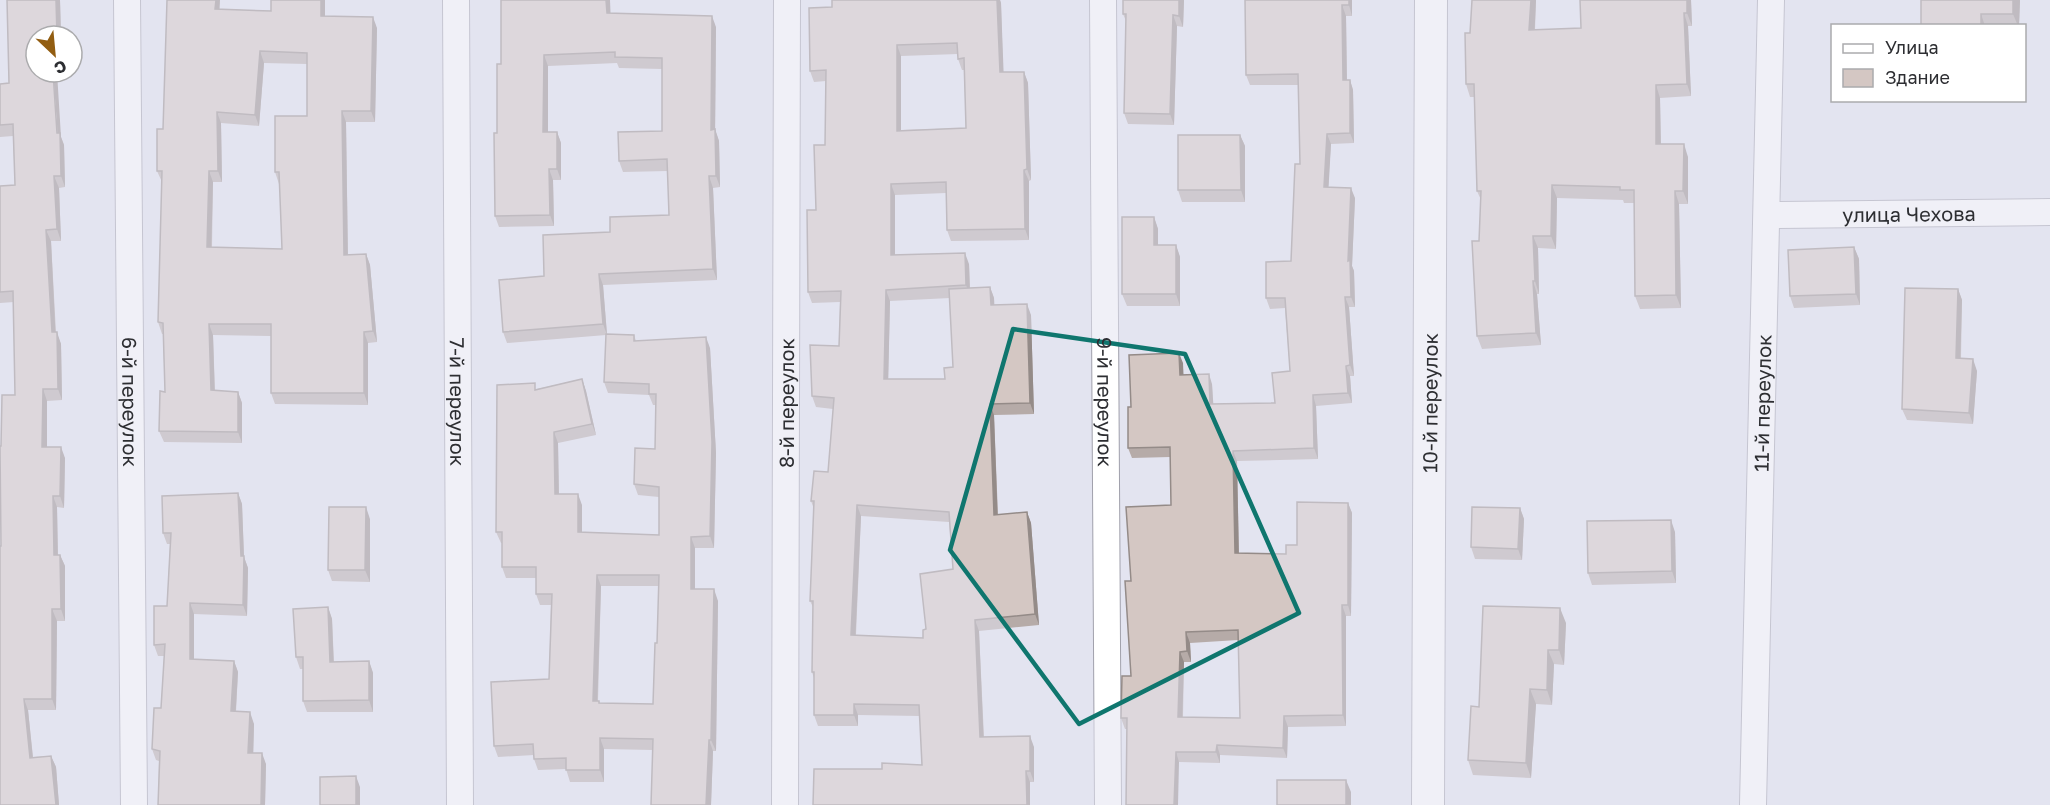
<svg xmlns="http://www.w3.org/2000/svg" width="2050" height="805" font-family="'Golos Text',sans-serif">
<rect width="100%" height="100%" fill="#e3e4f0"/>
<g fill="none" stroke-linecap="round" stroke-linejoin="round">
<!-- minor casing -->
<g stroke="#a1a1ac" stroke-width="28">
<g id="minor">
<path id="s1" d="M127,0l7,805"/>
<path id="s2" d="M456,0l4,805"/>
<path id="s3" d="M1103,0l5,805"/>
<path id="s4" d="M1768,215l282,-3"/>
<path id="s5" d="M785,805l2,-805"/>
<path id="s6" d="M1753,805l18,-805"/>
</g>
</g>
<!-- tertiary casing -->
<g stroke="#a1a1ac" stroke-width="34">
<g id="tertiary">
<path id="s7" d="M1428,805l3,-805"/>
</g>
</g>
<!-- minor -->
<use href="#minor" stroke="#fff" stroke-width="26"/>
<!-- tertiary -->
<use href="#tertiary" stroke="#fff" stroke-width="32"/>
</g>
<!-- wall -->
<g fill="#b6aba8" fill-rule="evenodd">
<polygon points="7,0 60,0 61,36 36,36 61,137 64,145 65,187 59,188 61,241 51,241 56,332 61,344 62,400 47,401 47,447 65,458 64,508 57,507 58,555 60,555 65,566 65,621 57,621 56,710 28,710 33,757 51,756 56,767 59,805 0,805 1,446 15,395 14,302 0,303 0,186 15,185 13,136 0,137 0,84 9,83"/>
<path d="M271,0h54v16l52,12 -2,94h-29l2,133 18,-1 4,11 7,77 -9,1v62l-93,-1 -4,-11v-57l-58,-1 2,56 23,1 4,11v40l-78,-1 -5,-11 6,-39 -2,-58h-1l-4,-12 4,-140 -5,-11 63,-162 51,2zM264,63l43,1v52l-32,56 4,12h1l2,65 -70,-1 1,-66h9l-1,-59 38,3z"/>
<path d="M1000,0l1,3 2,69h21l4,11 3,97 -2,1v59l-78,1 -4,-11 -1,-37 -51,2v60l74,9 1,24 20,-1 4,11v7l37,10 3,99 -40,1 4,100 29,-3 4,11 8,102 -60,6 5,106 50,10v35h-4v23h-217l69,-36 40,-4 -2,-49 -62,-1v11h-40l-4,-11v-37l-2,-6 1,-65 -3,-6 4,-92 -3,-8 17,-29 5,-63 -17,-2 -4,-11 27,-50 1,-44 -28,1 -4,-11 8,-82 9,-65 1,-64 -12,1 -4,-11 22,-64zM958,54v5l4,11h2l2,58 -65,2v-74zM950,298l3,69 -8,12h-57l2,-78zM861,516l88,6 4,47 -27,60 -3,9 -67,-3z"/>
<polygon points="1184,0 1183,27 1177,26 1174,125 1128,124 1124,113 1126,21 1123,14"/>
<path d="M1245,0h107v16h-6l1,64h3l3,10 1,53 -23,1 -3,43 27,11 -3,68 2,5 1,36h-6l5,69h-4l2,27 -36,3 2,53 -81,2 2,92 47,1 62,-51 4,10 -1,103h-5v110l-58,1 -1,31 -67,-3v8l-41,-1 -52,-33h-2l-4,-11 10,-42v-95l40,-76 -1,-48 -38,1 -4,-10 3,-41 52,-44v12l29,9 1,20 62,-1 15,-32 -5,-63 -15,1 -4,-11 25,-37 9,-97 -2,-79h-48l-4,-10zM1238,640l2,78 -57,-1 1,-55h7l-1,-19z"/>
<polygon points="1472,0 1536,0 1535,30 1581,28 1691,0 1692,26 1688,26 1691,96 1660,98 1661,144 1688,157 1688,204 1679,204 1681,308 1640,309 1635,296 1634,203 1624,203 1623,200 1557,198 1556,249 1538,248 1539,294 1537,294 1541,345 1482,349 1477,336 1481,200 1477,191 1474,97 1470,97 1466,84 1470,33"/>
<polygon points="1921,0 2020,0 2019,26 1921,26"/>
<path d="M610,13l106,14 -1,102 4,12 1,46 -7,1 4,92 -114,5 4,49 27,1 2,6 74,7 6,105 -2,95h-19v41l23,12 -2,150h-3l-2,54h-60l2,-55 -49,-1v33h-34l-4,-13 -28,1 -4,-11v-4l-36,2 -4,-11 55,-67 2,-74h-11l-4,-11v-16h-30l-4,-11v-24h-1l-5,-11 41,-143 45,-10 4,12 10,44 -38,8 1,51 23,11v27l77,3v-38l-21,-2 -4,-11 21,-35 1,-44h-3l-4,-10 -41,-2 -4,-11 2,-47 -99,8 -4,-11 41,-56 66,-44 59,-17 -1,-44 -45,1 -4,-11 43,-30v-62l-43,-1 -2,-5 -69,3v66h9l4,11v37h-8l1,46 -55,1 -4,-11 2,-83 4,-69zM601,586h58l-2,57 -4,61 -53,-1 -2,-2z"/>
<polygon points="1240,135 1245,146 1245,202 1182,202 1178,190"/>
<polygon points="1154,217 1158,229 1158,245 1176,245 1180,257 1180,306 1127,306 1122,294"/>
<polygon points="1854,247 1859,259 1860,305 1794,308 1790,296"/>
<polygon points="1958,289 1962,300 1961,359 1977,371 1973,424 1907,420 1902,409"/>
<polygon points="238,493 242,504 244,557 248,568 247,616 194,614 194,659 234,661 238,672 236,712 254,724 253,753 266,764 265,805 158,805 159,761 156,760 152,749 161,708 164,656 158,656 154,645 167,606 170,544 167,544 163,533"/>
<polygon points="1520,508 1524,519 1522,560 1475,559 1471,547"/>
<polygon points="370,519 370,582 332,581 328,570"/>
<polygon points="1675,532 1676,583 1592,585 1588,573"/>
<polygon points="328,607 332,619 334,662 369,661 373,673 373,712 307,712 303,701 303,669 300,669 296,657"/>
<polygon points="1566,623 1564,665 1554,664 1552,705 1536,704 1531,778 1473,775 1468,760 1479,707"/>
</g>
<!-- shaded-wall -->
<g fill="#948b88">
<polygon points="56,0 60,0 61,36 57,36"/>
<polygon points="216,0 220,0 219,20 215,9"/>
<polygon points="321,0 325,0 325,27 321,16"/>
<polygon points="606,0 610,0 611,24 607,13"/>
<polygon points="997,0 1000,0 1001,3 1004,83 1000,72"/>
<polygon points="1179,0 1184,0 1183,27 1179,16"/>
<polygon points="1349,0 1352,0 1352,16 1349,5"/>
<polygon points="1531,0 1536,0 1534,43 1529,30"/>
<polygon points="1687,0 1691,0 1692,26 1687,13"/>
<polygon points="2013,0 2020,0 2019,26 2018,26 2013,14"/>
<polygon points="1342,5 1346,16 1347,90 1343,80"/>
<polygon points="1684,13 1688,26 1691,96 1687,84"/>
<polygon points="1981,14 1985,26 1981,26"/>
<polygon points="1173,15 1177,26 1174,125 1170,114"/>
<polygon points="712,16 716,27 715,141 711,130"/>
<polygon points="373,17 377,28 375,122 371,111"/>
<polygon points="897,45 901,56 901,142 897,131"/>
<polygon points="260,51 264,63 259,126 255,115"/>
<polygon points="544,55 548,66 548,143 543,132"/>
<polygon points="53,72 57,72 61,137 64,145 65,187 61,176"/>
<polygon points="1024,72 1028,83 1031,180 1027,169"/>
<polygon points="1350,80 1353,90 1354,143 1350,133"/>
<polygon points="1656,85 1660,98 1661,157 1656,144"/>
<polygon points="342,111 346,122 348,267 344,255"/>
<polygon points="217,112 221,123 222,182 218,171"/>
<polygon points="715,129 719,141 720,187 716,176"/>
<polygon points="557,132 561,143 561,180 557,169"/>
<polygon points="1327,134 1331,144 1328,197 1324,187"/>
<polygon points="1240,135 1245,146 1245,202 1241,190"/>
<polygon points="1684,144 1688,157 1688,204 1683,191"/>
<polygon points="549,169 553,180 554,226 550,215"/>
<polygon points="1024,170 1029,181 1029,240 1025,229"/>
<polygon points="209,171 213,182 211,259 207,247"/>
<polygon points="54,176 59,188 61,241 57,229"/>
<polygon points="709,176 713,188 717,280 713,269"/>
<polygon points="891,184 895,195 895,266 891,255"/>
<polygon points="1552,185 1557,198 1556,249 1551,236"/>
<polygon points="1351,188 1355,198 1352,266 1354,271 1355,307 1351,297 1348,261"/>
<polygon points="1675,191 1679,204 1681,308 1676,295"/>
<polygon points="1154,217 1158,229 1158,257 1154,245"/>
<polygon points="46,230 51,241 56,344 52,332"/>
<polygon points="1533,236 1538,248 1539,294 1535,281"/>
<polygon points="1176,245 1180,257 1180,306 1176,294"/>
<polygon points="1854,247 1859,259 1860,305 1856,294"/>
<polygon points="965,253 969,264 970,296 966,285"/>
<polygon points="366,254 370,265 377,342 373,331"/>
<polygon points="599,274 603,285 607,335 603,324"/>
<polygon points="1533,281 1537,294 1541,345 1536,333"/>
<polygon points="990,287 994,298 995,316 991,305"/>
<polygon points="1958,289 1962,300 1960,370 1956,358"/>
<polygon points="886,290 890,301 888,390 884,379"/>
<polygon points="1345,297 1349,307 1354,376 1350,365"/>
<polygon points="1027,304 1031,315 1034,414 1030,403"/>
<polygon points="209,324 213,335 215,402 211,390"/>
<polygon points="57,332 61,344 62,400 58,389"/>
<polygon points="364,332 368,343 368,405 364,393"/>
<polygon points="706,337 710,348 716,453 714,548 710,536"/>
<polygon points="1179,353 1183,363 1184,386 1180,375"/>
<polygon points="1973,359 1977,371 1973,424 1969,413"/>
<polygon points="1346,366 1350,376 1352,403 1348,393"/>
<polygon points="1209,374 1212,384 1214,415 1210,404"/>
<polygon points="582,379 586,391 596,435 592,424"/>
<polygon points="43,389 47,401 47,458 42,447"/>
<polygon points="238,392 242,403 242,443 238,432"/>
<polygon points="1313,395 1316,406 1318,459 1314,448"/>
<polygon points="990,404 994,415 998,526 994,515"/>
<polygon points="554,432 558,443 559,505 555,494"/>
<polygon points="61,447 65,458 64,508 60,496"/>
<polygon points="1233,451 1237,461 1239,563 1235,553"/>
<polygon points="238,493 242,504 244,557 248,568 247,616 243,605"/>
<polygon points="578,494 582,505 582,543 578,532"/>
<polygon points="53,496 57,507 58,566 54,555"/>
<polygon points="1348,503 1352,513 1351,616 1348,605"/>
<polygon points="857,505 861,516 855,646 851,635"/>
<polygon points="366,507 370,519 370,582 365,570"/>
<polygon points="1520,508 1524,519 1522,560 1518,549"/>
<polygon points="1027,512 1031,523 1039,625 1035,614"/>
<polygon points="1671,520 1675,532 1676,583 1672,571"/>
<polygon points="691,537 695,548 695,600 691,589"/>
<polygon points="60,555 65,566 65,621 61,609"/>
<polygon points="597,575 601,586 597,712 593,701"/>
<polygon points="714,589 718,601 716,751 711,740"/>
<polygon points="190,603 194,614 194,670 190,659"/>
<polygon points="1342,605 1346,616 1346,726 1343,715"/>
<polygon points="328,607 332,619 334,673 330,662"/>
<polygon points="1560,608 1566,623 1564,665 1559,650"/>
<polygon points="52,609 57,621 56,710 52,699"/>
<polygon points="975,620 979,631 984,748 980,737"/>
<polygon points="1186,632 1190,643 1191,662 1187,651"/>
<polygon points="1548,650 1554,664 1552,705 1547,690"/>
<polygon points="1180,652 1184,662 1182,728 1178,717"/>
<polygon points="234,661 238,672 235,723 231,711"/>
<polygon points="369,661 373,673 373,712 369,700"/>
<polygon points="1530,689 1536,704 1531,778 1526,763"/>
<polygon points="24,699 28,710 34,769 30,758"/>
<polygon points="854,704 858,715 858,726 854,715"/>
<polygon points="250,712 254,724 253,764 248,753"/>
<polygon points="1284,716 1288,727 1287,758 1283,748"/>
<polygon points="1030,736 1034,747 1034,782 1030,771"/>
<polygon points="600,738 604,749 604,782 600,770"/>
<polygon points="709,740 713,751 711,805 706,805"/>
<polygon points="1217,745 1220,755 1220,763 1216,752"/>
<polygon points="1176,752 1179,762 1178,805 1174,805"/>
<polygon points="262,753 266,764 265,805 261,805"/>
<polygon points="51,756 56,767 59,805 56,805"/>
<polygon points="1026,771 1030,782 1030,805 1027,805"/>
<polygon points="356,776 360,787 360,805 356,805"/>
<polygon points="1346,780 1351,792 1351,805 1346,805"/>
</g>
<!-- building -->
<g fill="#d4c7c3" stroke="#948b88" stroke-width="1.5" fill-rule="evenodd">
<polygon points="7,0 56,0 57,36 36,36 36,72 53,72 57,133 60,133 61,176 54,176 57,229 46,230 52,332 57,332 58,389 43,389 42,447 61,447 60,496 53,496 54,555 60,555 61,609 52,609 52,699 24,699 30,758 51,756 56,805 0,805 0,546 1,546 0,446 1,446 2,395 15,395 13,291 0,292 0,186 15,185 13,124 0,125 0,84 9,83"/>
<path d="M167,0h49l-1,9 56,2v-11h50v16l52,1 -2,94h-29l2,144 22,-1 7,77 -9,1v61h-93v-69h-62l2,66 27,2v40l-79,-1 1,-40 5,1 -2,-69 -5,-1 4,-151h-5v-42h6zM260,51l47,2v63h-32v56h4l3,77 -75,-2 2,-76h9l-1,-59 38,3z"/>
<polygon points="501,0 606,0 607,13 712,16 711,130 715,129 716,176 709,176 713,269 599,274 603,324 503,332 499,280 544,276 543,235 610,232 610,217 669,215 667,159 619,161 618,132 662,131 662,58 615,57 615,52 544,55 543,132 557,132 557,169 549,169 550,215 495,216 494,133 497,133 497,64 501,64"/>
<path d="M832,0h165l3,72h24l3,97 -3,1 1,59 -78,1 -1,-48 -55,2v71l74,-2 1,32 -80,5 -2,89h61l-1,-11 9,-1 -4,-78 41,-2 1,18 36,-1 3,99 -40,1 4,111 33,-3 8,102 -60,6 5,117 50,-1v35h-4l1,34h-214l1,-36h68v-6l40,2 -3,-60 -65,-1v11h-40v-43h-2l1,-71h-3l4,-100h-3l3,-30 14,1 6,-74 -22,-2 -2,-51 29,1 2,-55 -33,1 -1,-82h9l-2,-65h11l1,-75 -16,1 -1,-63 23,-1zM957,43l1,16 6,-1 2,70 -69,3v-86zM857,505l92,7 4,57 -33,5 6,55 -3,1v8l-72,-3z"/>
<polygon points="1123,0 1179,0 1179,16 1173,15 1170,114 1124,113 1126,14 1123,14"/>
<path d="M1245,0h104v5h-7l1,75h7v53l-23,1 -3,53 27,1 -3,73 2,-1 1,37h-6l5,68 -4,1 2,27 -35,2 1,53 -81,3 2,102 51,1v-9h11v-43l51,1v102h-6l1,110 -59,1 -1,32 -66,-3 -1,7h-40l-2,53h-48l1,-87h-6l1,-42h9l-6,-95h6l-5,-74 45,-2 -1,-58 -42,1v-41h3l-2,-52 50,-2 1,22 29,-1 1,30 65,-1 -3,-30 18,-2 -5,-73h-19v-36l25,-1 4,-97h5l-2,-90 -52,1zM1238,630l2,88 -62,-1 2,-65 7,-1 -1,-19z"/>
<polygon points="1472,0 1531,0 1529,30 1581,28 1580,0 1687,0 1687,13 1684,13 1687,84 1656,85 1656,144 1684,144 1683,191 1675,191 1676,295 1635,296 1634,190 1620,190 1620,187 1552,185 1551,236 1533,236 1535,281 1533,281 1536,333 1477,336 1472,241 1479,241 1481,191 1477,191 1474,84 1466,84 1465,33 1470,33"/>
<polygon points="1921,0 2013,0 2013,14 1981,14 1981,26 1921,26"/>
<polygon points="1178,135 1240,135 1241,190 1178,190"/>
<polygon points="1122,217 1154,217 1154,245 1176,245 1176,294 1122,294"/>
<polygon points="1854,247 1856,294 1790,296 1788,250"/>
<polygon points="1905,288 1958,289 1956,358 1973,359 1969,413 1902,409"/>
<path d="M606,334l28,1v6l72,-4 6,105 -2,94 -19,1v52h23l-3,151h-2l-3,65h-55l2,-66 -53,-1v32h-34v-12l-32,1 -1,-15 -39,2 -3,-64 58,-3 3,-85h-16v-27h-34v-35h-6l1,-147 38,-2v7l47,-11 10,45 -38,8 1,62h23v38l81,3v-48l-25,-3 1,-36 20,1 1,-55h-7v-10l-45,-2zM597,575h62l-2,68h-2l-2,61 -54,-1v-2h-6z"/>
<polygon points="238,493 241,556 244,556 243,605 190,603 190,659 234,661 231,711 250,712 248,753 262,753 261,805 158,805 160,751 152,749 154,708 161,708 165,644 154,645 154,606 167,606 171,533 163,533 162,496"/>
<polygon points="329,507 366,507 365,570 328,570"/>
<polygon points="1472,507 1520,508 1518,549 1471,547"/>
<polygon points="1671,520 1672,571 1588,573 1587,521"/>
<polygon points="1483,606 1560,608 1559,650 1548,650 1547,690 1530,689 1526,763 1468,760 1471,706 1479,707"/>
<polygon points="328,607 330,662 369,661 369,700 303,701 303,657 296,657 293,609"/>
<polygon points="356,776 356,805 320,805 320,777"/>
<rect x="1277" y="780" width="69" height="25"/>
</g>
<!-- marked area -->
<path d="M0 0H2050V805H0ZM1013,329l172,25 114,259 -220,111 -129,-174z" fill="#e3e4f0" fill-opacity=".55" fill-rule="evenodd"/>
<path fill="none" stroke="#0f766e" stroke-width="4.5" stroke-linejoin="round" d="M1013,329l172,25 114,259 -220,111 -129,-174z"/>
<g text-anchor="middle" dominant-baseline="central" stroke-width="5" stroke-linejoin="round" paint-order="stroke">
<!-- street labels -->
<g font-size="20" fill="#2d2e32" stroke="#fff">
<text stroke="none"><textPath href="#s4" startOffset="141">улица Чехова</textPath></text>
<text stroke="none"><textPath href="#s1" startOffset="402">6-й переулок</textPath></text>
<text stroke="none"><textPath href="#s2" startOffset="402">7-й переулок</textPath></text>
<text stroke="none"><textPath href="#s5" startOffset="402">8-й переулок</textPath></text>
<text stroke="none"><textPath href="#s3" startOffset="402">9-й переулок</textPath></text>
<text stroke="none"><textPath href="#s7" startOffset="402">10-й переулок</textPath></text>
<text stroke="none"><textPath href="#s6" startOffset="402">11-й переулок</textPath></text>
</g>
</g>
<!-- legend -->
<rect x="1831" y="24" width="195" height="78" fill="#ffffff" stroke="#ababad" stroke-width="1.5"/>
<rect x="1843" y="44" width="30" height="9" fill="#ffffff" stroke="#ababad" stroke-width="1.5"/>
<text x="1885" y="54" font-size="18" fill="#2d2e32">Улица</text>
<rect x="1843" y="69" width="30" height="18" fill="#d4c7c3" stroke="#ababad" stroke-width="1.5"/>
<text x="1885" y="84" font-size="18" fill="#2d2e32">Здание</text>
<!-- north arrow -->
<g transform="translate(54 54) rotate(154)"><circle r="28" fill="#ffffff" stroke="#ababad" stroke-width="1.5"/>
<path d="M0-4.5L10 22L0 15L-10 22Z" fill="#925d11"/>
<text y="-9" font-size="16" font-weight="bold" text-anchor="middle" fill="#2d2e32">С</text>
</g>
</svg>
